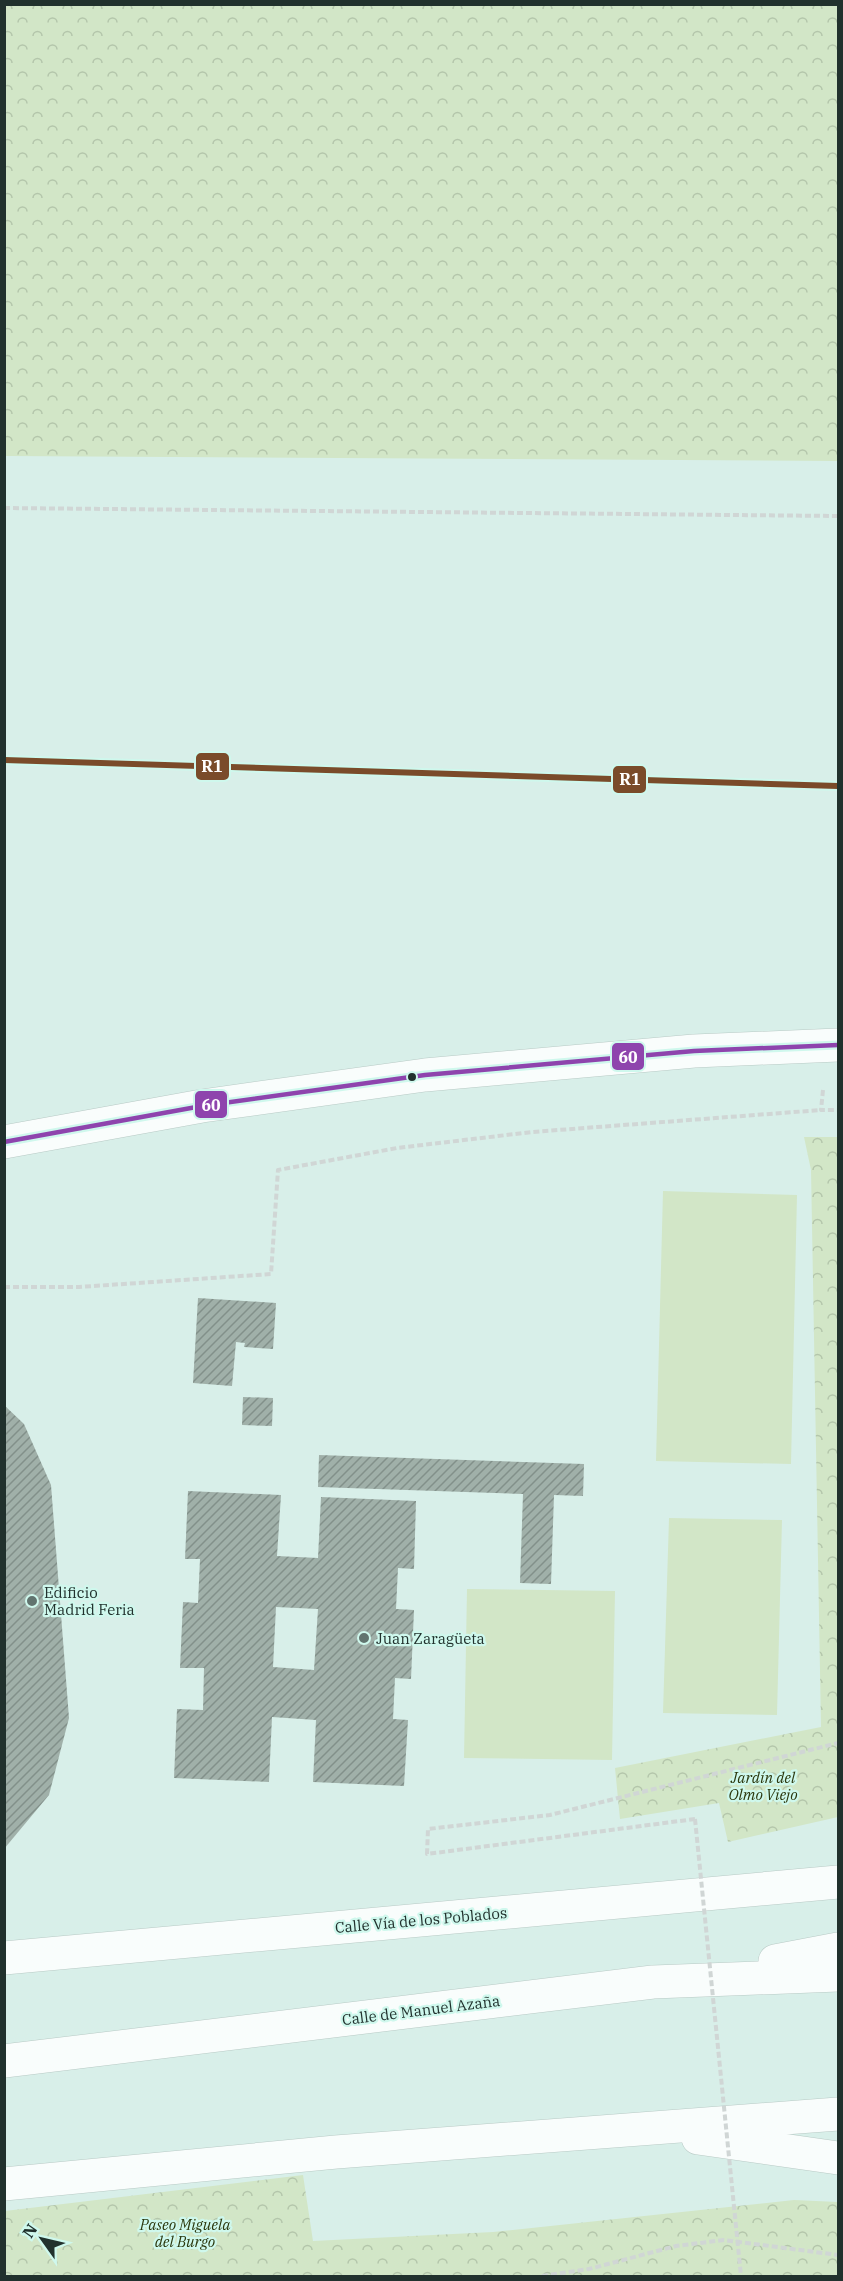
<svg xmlns="http://www.w3.org/2000/svg" width="843" height="2281" font-family="'IBM Plex Serif',serif">
<defs>
<pattern id="park-crowns" width="20" height="18" patternUnits="userSpaceOnUse" patternTransform="scale(1.5)"><rect width="20" height="18" fill="#d2e6c7"/><path d="M2 6a3 3 0 1 1 6 0M12 15a3 3 0 1 1 6 0" fill="none" stroke="#b4c6ab"/></pattern>
<pattern id="building-hatch" width="6" height="6" patternUnits="userSpaceOnUse" patternTransform="scale(1.5)"><rect width="6" height="6" fill="#a0b0a9"/><path d="M-1 1l2-2M0 6l6-6M5 7l2-2" fill="none" stroke="#82908a"/></pattern>
</defs>
<rect width="100%" height="100%" fill="#d8efe9"/>
<!-- park -->
<g fill="url(#park-crowns)">
<polygon points="5,4 838,5 838,461 5,456"/>
<polygon points="804,1137 838,1137 838,1817 728,1842 719,1803 620,1819 615,1768 821,1727 811,1170"/>
<polygon points="303,2175 313,2241 493,2232 794,2200 838,2202 838,2276 5,2276 5,2211"/>
</g>
<!-- pitch -->
<g fill="#d2e6c7">
<polygon points="663,1191 797,1195 791,1464 656,1461"/>
<polygon points="669,1518 782,1520 777,1715 663,1713"/>
<polygon points="467,1589 615,1591 612,1760 464,1758"/>
</g>
<!-- building -->
<g fill="url(#building-hatch)" fill-rule="evenodd">
<polygon points="198,1298 276,1303 273,1349 244,1347 245,1343 236,1342 232,1386 193,1383"/>
<polygon points="243,1397 273,1398 272,1426 242,1425"/>
<polygon points="4,1405 24,1424 51,1485 69,1718 49,1795 4,1849"/>
<polygon points="319,1455 584,1464 583,1496 554,1495 551,1584 520,1583 523,1494 318,1487"/>
<path d="M188,1491l93,4 -4,61 41,2 3,-61 95,4 -2,68 -16,-1 -2,41 18,1 -3,69 -16,-1 -2,41 15,1 -4,66 -91,-4 3,-62 -44,-3 -3,65 -95,-4 3,-69 26,1 1,-42h-24l3,-66 15,1 2,-44h-15zM276,1607l42,2 -4,61 -41,-3z"/>
</g>
<g fill="none" stroke-linecap="round" stroke-linejoin="round">
<!-- minor casing -->
<g stroke="#b8cac5" stroke-width="34">
<g id="minor">
<polyline points="4,1142 202,1106 425,1075 694,1051 838,1045"/>
<polyline points="4,1958 838,1882"/>
</g>
</g>
<!-- motorway casing -->
<g stroke="#b8cac5" stroke-width="34">
<g id="motorway">
<polyline points="775,1961 838,1949"/>
<polyline points="4,2061 653,1982 838,1975"/>
<polyline points="698,2138 838,2158"/>
<polyline points="4,2184 336,2152 838,2114"/>
</g>
</g>
<!-- path -->
<g stroke="#d0d6d5" stroke-width="4" stroke-dasharray="6 3" stroke-linecap="butt">
<polyline points="4,508 838,516"/>
<polyline points="823,1090 821,1110 838,1110"/>
<polyline points="4,1287 79,1287 271,1274 278,1170 397,1148 532,1132 821,1110"/>
<polyline points="695,1819 427,1854 428,1829 550,1815 838,1743"/>
<polyline points="542,2276 589,2269 676,2246 724,2240 838,2255"/>
</g>
<!-- minor -->
<use href="#minor" stroke="#f9fdfc" stroke-width="33"/>
<!-- motorway -->
<use href="#motorway" stroke="#f9fdfc" stroke-width="33"/>
<!-- path-bridge -->
<polyline stroke="#d0d6d5" stroke-width="4" stroke-dasharray="6 3" stroke-linecap="butt" points="695,1819 741,2276"/>
<!-- bus-1 casing -->
<g stroke="#cff8ed" stroke-width="9">
<polyline id="bus-1" points="4,1142 202,1106 425,1075 694,1051 838,1045"/>
</g>
<!-- bus-1 -->
<use href="#bus-1" stroke="#8e44ad" stroke-width="4.5"/>
<!-- rail-1 casing -->
<g stroke="#cff8ed" stroke-width="10">
<polyline id="rail-1" points="4,760 838,786"/>
</g>
<!-- rail-1 -->
<use href="#rail-1" stroke="#7a4b2a" stroke-width="6"/>
</g>
<!-- markers -->
<circle fill="#21312d" stroke="#cff8ed" stroke-width="2" cx="412" cy="1077" r="5"/>
<g fill="#61746f" stroke="#cff8ed" stroke-width="2">
<circle cx="32" cy="1601" r="6"/>
<circle cx="364" cy="1638" r="6"/>
</g>
<g text-anchor="middle" dominant-baseline="central" stroke-width="4.5" stroke-linejoin="round" paint-order="stroke">
<!-- poi labels -->
<g font-size="15" fill="#21312d" stroke="#cff8ed" text-anchor="start">
<text x="44" y="1592">Edificio<tspan x="44" dy="17">Madrid Feria</tspan></text>
<text x="376" y="1638">Juan Zaragüeta</text>
</g>
<!-- park labels -->
<g font-size="15" font-style="italic" fill="#2b370d" stroke="#cff8ed">
<text x="763" y="1777">Jardín del<tspan x="763" dy="17">Olmo Viejo</tspan></text>
<text x="185" y="2224">Paseo Miguela<tspan x="185" dy="17">del Burgo</tspan></text>
</g>
<!-- street labels -->
<g font-size="15" fill="#21312d" stroke="#cff8ed">
<text transform="translate(421 1920) rotate(-5)">Calle Vía de los Poblados</text>
<text transform="translate(421 2010) rotate(-7)">Calle de Manuel Azaña</text>
</g>
</g>
<g stroke="#cff8ed" stroke-width="2">
<rect x="195" y="752" width="35" height="29" rx="6" fill="#7a4b2a"/>
<rect x="612" y="765" width="35" height="29" rx="6" fill="#7a4b2a"/>
<rect x="611" y="1042" width="34" height="29" rx="6" fill="#8e44ad"/>
<rect x="194" y="1090" width="34" height="29" rx="6" fill="#8e44ad"/>
</g>
<g font-size="16" text-anchor="middle" font-weight="bold" fill="#fff">
<text x="212" y="772">R1</text>
<text x="630" y="785">R1</text>
<text x="628" y="1063">60</text>
<text x="211" y="1111">60</text>
</g>
<!-- border -->
<rect width="843" height="2281" fill="none" stroke="#21312d" stroke-width="12"/>
<!-- north arrow -->
<g transform="translate(42 2239) rotate(304)" stroke="#cff8ed" stroke-width="4.5" paint-order="stroke">
<path d="M0-4.5L10 22L0 15L-10 22Z" fill="#21312d"/>
<text y="-9" font-size="16" font-weight="bold" text-anchor="middle" fill="#21312d">N</text>
</g>
</svg>
